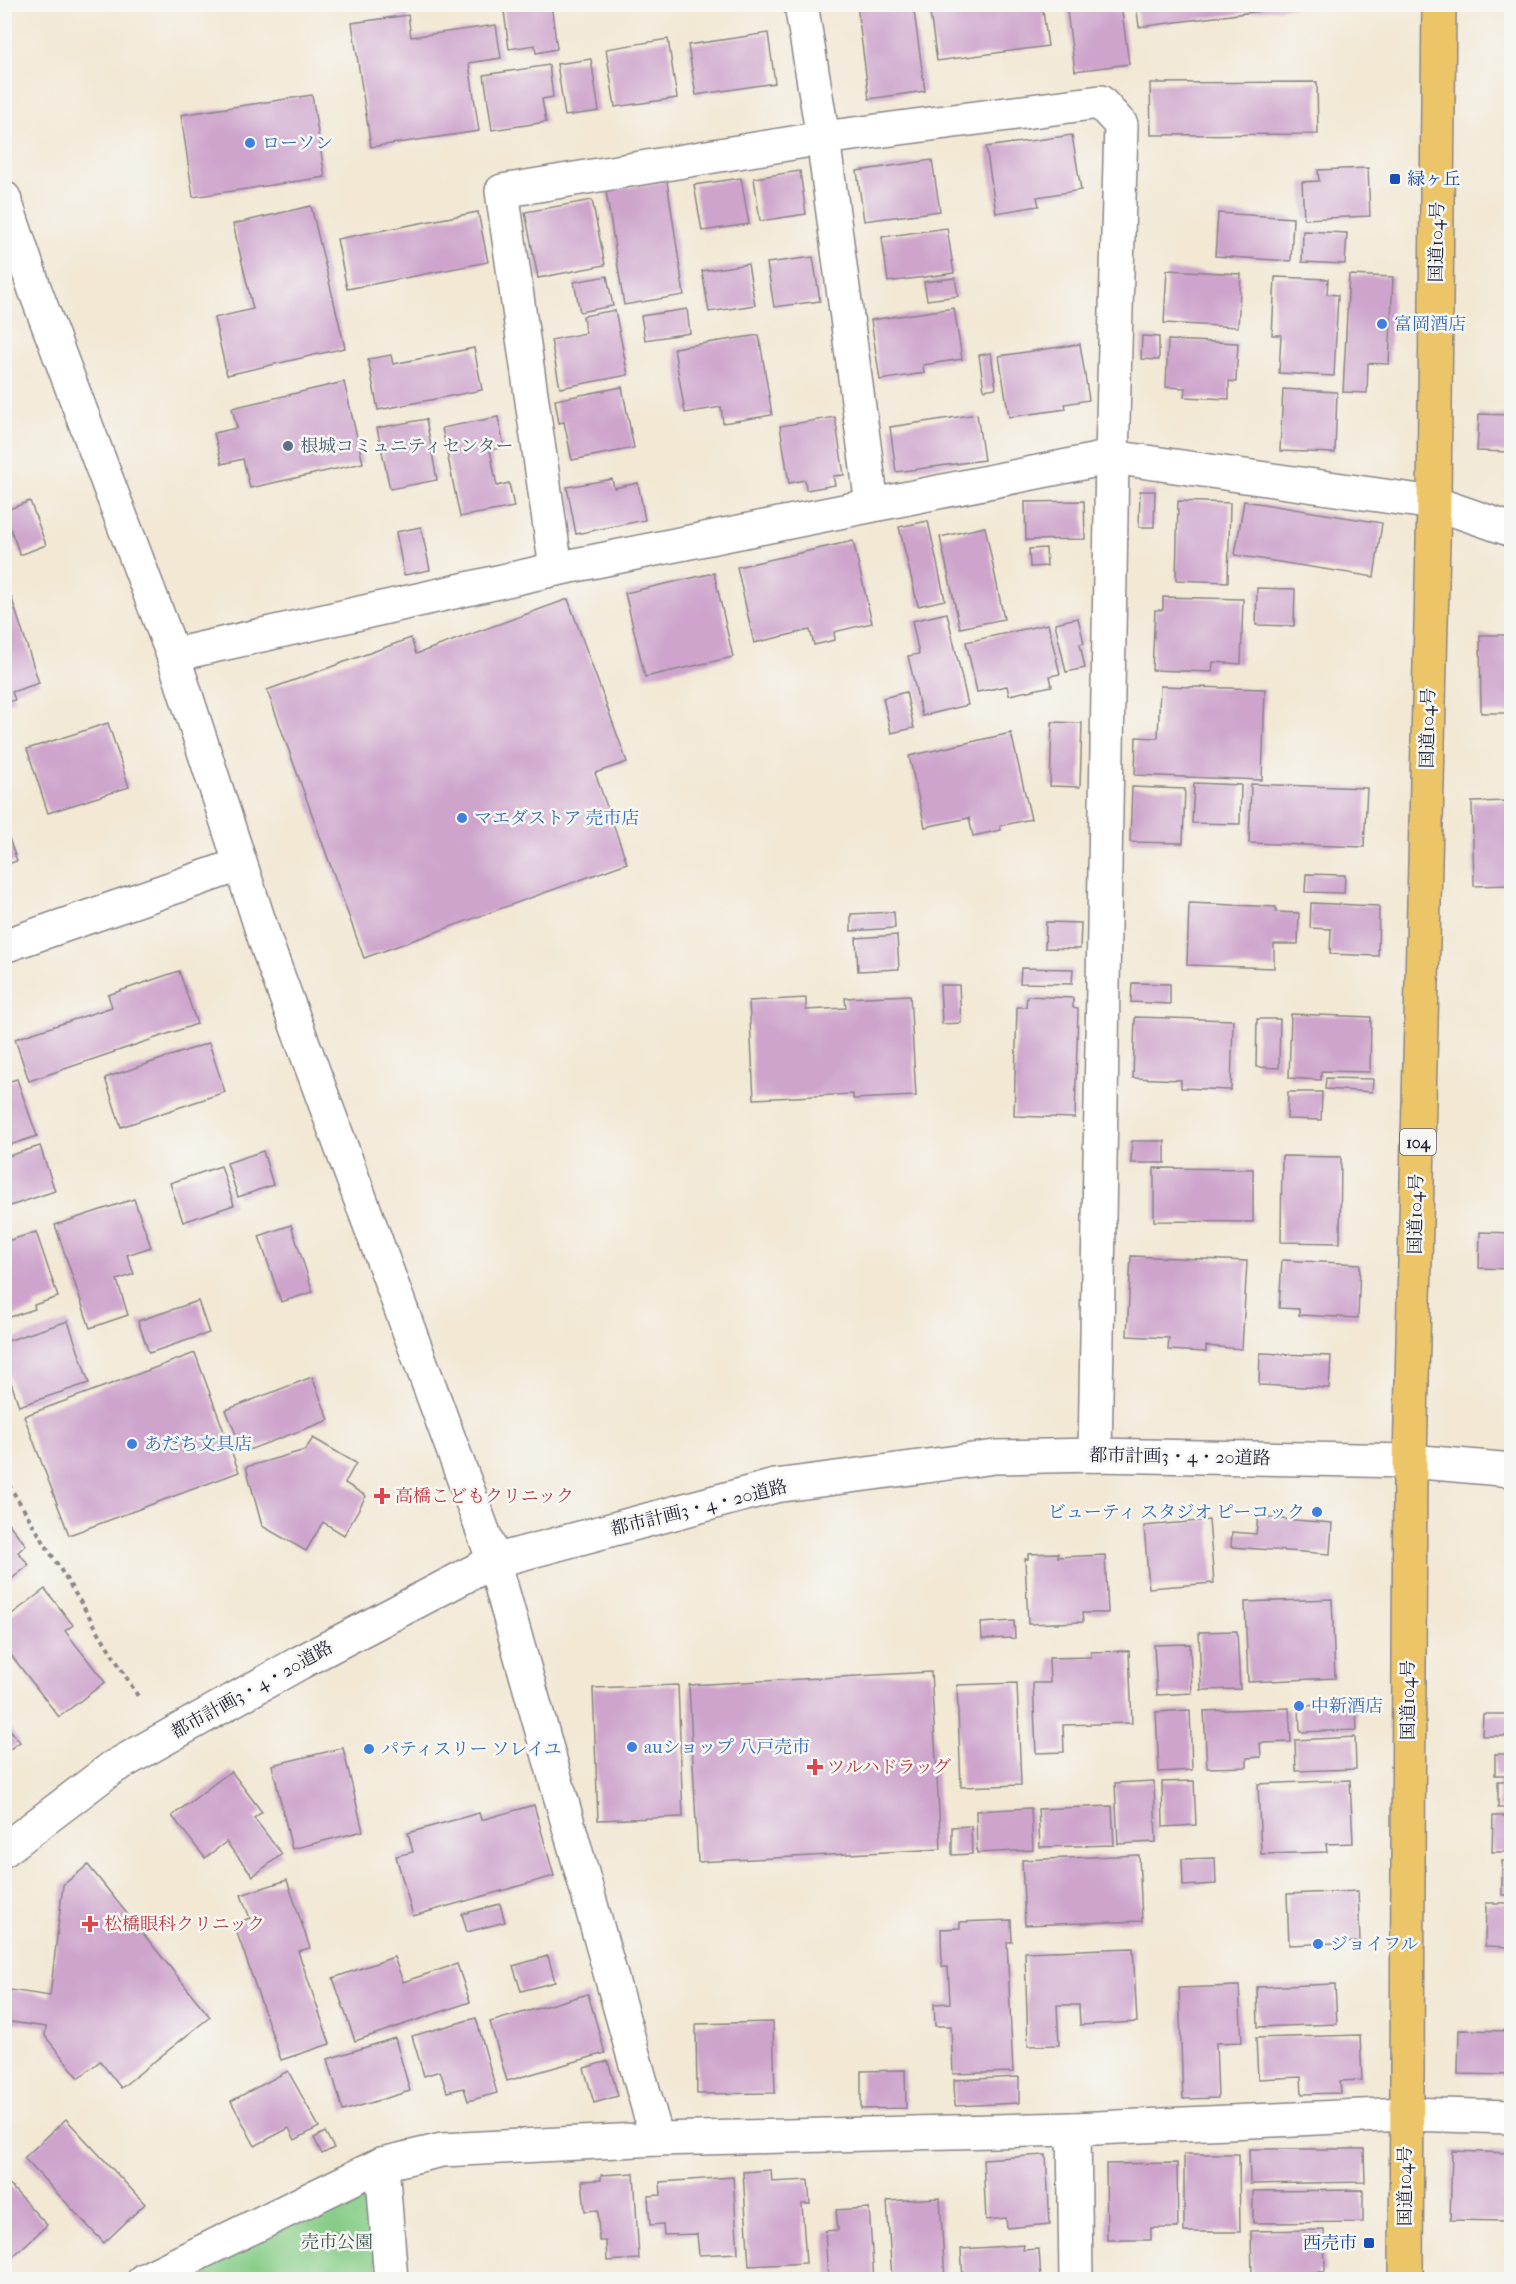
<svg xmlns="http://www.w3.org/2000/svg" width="1516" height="2284" font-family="'IM FELL French Canon','Noto Serif JP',serif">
<rect width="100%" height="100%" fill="#f6f6f2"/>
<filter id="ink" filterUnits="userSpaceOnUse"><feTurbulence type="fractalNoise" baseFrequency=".0167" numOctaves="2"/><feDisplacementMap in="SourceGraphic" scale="12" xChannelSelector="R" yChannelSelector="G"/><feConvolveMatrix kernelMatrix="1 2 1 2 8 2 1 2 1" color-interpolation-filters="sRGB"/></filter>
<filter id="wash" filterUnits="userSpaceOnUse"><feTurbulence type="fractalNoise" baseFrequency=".008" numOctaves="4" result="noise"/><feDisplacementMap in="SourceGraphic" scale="24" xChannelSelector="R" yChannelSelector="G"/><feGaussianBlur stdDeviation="1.35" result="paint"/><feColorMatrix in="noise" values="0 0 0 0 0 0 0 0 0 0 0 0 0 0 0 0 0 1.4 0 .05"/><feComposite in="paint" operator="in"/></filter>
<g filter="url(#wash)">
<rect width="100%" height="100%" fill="#f2e8d4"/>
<!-- green -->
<polygon fill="#87cd88" stroke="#547862" stroke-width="1.5" points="358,2190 370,2197 378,2279 177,2280"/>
<g id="blocks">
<!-- building -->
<g fill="#cea4cc">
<polygon points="503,4 551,4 557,49 536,53 535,45 509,49"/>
<polygon points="857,4 913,4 925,91 869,99"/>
<polygon points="996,4 1042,4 1048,46 937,61 930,13"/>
<polygon points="1066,4 1121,4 1129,64 1075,71"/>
<polygon points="1136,4 1299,4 1299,6 1139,27"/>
<polygon points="408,15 411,37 496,25 501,58 469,63 479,131 371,147 352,23"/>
<polygon points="768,33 775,83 696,95 688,45"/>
<polygon points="668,39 677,98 615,107 606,49"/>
<polygon points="591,59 599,111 565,116 557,64"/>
<polygon points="549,65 553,97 542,99 546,122 492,130 484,75"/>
<polygon points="1317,82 1318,134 1151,135 1150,83"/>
<polygon points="312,95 325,177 193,197 181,115"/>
<polygon points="1072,135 1081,190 1037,197 1039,206 996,213 986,147"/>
<polygon points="932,160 940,211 864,221 857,171"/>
<polygon points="1368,168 1370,216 1304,219 1302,182 1319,181 1318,170"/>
<polygon points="800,171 806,214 760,221 754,178"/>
<polygon points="741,178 749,224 702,231 694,185"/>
<polygon points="667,181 684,295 624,305 606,191"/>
<polygon points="592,200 605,265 538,278 525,212"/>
<polygon points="311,206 345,348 227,375 214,318 253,309 233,224"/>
<polygon points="478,212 488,262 347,289 337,239"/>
<polygon points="1218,213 1293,218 1291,261 1215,256"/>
<polygon points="947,228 954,273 888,282 882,237"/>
<polygon points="1303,231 1347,233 1345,264 1302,262"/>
<polygon points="813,257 820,301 774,307 767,263"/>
<polygon points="748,264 755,305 709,312 702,271"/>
<polygon points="1167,270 1241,274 1238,327 1164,323"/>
<polygon points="1349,275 1393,277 1389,364 1368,363 1367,393 1343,392"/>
<polygon points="607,276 613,306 580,312 574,282"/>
<polygon points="1275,277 1328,279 1327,294 1338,295 1334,376 1279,373 1281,335 1272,335"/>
<polygon points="955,278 958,296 927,300 924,282"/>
<polygon points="954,308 962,359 923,365 924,373 880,380 871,320"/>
<polygon points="687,309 690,333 645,340 641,316"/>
<polygon points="615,310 628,375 560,388 551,340 586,333 583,316"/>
<polygon points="759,335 772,415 723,423 721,407 685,413 674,348"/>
<polygon points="1142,336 1159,337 1159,360 1141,359"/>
<polygon points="1168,340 1238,343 1236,382 1229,381 1229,399 1184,397 1185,388 1166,387"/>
<polygon points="1080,344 1089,400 1065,404 1066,409 1009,417 999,356"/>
<polygon points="474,348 482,390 378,410 368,359 391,355 393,364"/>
<polygon points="991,353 996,388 984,390 979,355"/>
<polygon points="344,382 363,463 250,488 243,459 222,464 214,433 237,428 232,408"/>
<polygon points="622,387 634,448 572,460 564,422 559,423 555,400"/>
<polygon points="1283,389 1337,392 1335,453 1280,451"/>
<polygon points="977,414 984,460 896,472 890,427"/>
<polygon points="1479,414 1512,415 1512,452 1477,451"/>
<polygon points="498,417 504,447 490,450 497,486 509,483 514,507 460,517 442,428"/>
<polygon points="835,417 844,475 833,476 835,485 806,490 805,480 789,483 780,426"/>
<polygon points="426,419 437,480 390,489 377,428"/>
<polygon points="612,479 614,488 638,483 645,520 576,534 567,487"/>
<polygon points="1140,491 1155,491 1154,527 1139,527"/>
<polygon points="30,501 46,545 20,555 4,511"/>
<polygon points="1084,501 1085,539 1026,540 1025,502"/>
<polygon points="1178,501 1230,503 1228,582 1176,580"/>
<polygon points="1244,501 1382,523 1374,577 1235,555"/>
<polygon points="928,521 945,600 918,606 899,527"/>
<polygon points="421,527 430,570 404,575 396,532"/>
<polygon points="985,527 1004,619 960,628 940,537"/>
<polygon points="853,541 872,623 834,632 835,640 814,645 810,630 754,643 737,567"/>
<polygon points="1046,548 1047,566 1030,567 1029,549"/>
<polygon points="714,573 733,657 645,677 625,593"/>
<polygon points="8,587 39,683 12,692 15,700 4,703 4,589"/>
<polygon points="1257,588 1295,589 1294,626 1256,625"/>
<polygon points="1163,597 1243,599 1241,664 1213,662 1212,672 1152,670 1155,610 1163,610"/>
<polygon points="568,599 627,762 595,773 627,863 364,958 267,690 411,638 416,654"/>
<polygon points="947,613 968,705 922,716 908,656 919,654 912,621"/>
<polygon points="1078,618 1084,643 1080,644 1085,668 1066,672 1055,623"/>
<polygon points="1048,624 1060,674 1050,676 1052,686 1009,695 1007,686 977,692 966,642"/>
<polygon points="1480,635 1512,635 1512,713 1481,713"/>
<polygon points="1160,686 1265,689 1262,780 1135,775 1136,737 1158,738"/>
<polygon points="906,692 914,728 891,733 883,698"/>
<polygon points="1052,722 1082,723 1080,787 1050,786"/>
<polygon points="108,723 129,787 48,813 27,749"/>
<polygon points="1011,733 1031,819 1000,826 1001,830 973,836 969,818 925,827 909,756"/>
<polygon points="1194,783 1241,785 1240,824 1192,823"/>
<polygon points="1251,784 1367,788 1364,847 1249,843"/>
<polygon points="1132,787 1185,789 1183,843 1130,842"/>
<polygon points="1512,801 1512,885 1474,886 1472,802"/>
<polygon points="4,824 17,861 4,865"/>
<polygon points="1306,874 1345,875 1344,893 1305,892"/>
<polygon points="1189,903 1276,907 1276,912 1299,913 1298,944 1274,944 1274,968 1187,965"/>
<polygon points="1311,903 1379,906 1378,956 1330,954 1331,929 1310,928"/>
<polygon points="894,912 895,928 851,931 851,914"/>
<polygon points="1046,922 1081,923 1080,949 1045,948"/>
<polygon points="897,935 899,969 858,971 856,938"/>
<polygon points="1021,968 1073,969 1072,984 1020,983"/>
<polygon points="179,971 197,1024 29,1081 15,1039 112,1007 108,995"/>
<polygon points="1132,983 1170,984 1170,1004 1131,1002"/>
<polygon points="940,985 959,985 961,1023 942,1024"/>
<polygon points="910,995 916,1096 853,1099 853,1094 754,1099 749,1001 806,998 806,1010 846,1008 845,998"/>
<polygon points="1027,996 1073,998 1073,1008 1078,1009 1075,1118 1014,1116 1017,1007 1026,1007"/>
<polygon points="1291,1014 1371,1017 1370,1072 1321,1071 1321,1080 1289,1078"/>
<polygon points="1135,1017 1233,1020 1231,1090 1181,1088 1181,1080 1133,1078"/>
<polygon points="1257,1019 1280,1019 1279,1068 1256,1067"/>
<polygon points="209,1043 225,1092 121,1127 105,1078"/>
<polygon points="1326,1078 1373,1079 1372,1092 1325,1089"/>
<polygon points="17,1079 37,1136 4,1147 4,1083"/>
<polygon points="1288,1092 1322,1092 1321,1120 1287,1119"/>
<polygon points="1132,1141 1165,1141 1165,1163 1131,1163"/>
<polygon points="40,1146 55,1191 7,1207 5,1201 5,1157"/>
<polygon points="263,1151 273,1185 238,1197 227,1163"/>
<polygon points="1282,1156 1341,1157 1340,1243 1281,1242"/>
<polygon points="221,1166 234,1205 183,1222 170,1183"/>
<polygon points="1154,1168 1253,1169 1253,1222 1154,1221"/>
<polygon points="134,1199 151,1247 127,1255 134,1274 117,1280 128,1315 90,1328 55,1225"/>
<polygon points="291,1225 313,1292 281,1302 259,1236"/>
<polygon points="36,1232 58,1297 34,1305 35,1309 4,1319 4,1242"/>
<polygon points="1480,1232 1512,1233 1512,1269 1479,1268"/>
<polygon points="1131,1256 1247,1261 1242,1349 1206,1346 1206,1352 1168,1350 1169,1338 1127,1336"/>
<polygon points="1282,1260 1360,1264 1358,1318 1299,1315 1299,1309 1279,1308"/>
<polygon points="198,1301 209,1333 149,1353 138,1321"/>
<polygon points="68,1321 89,1383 19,1406 4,1362 4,1358 8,1357 4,1342"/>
<polygon points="195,1353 239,1472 69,1535 24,1416"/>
<polygon points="1260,1353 1331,1356 1329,1388 1259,1385"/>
<polygon points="312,1377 329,1420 243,1452 226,1410"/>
<polygon points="313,1438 356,1463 345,1483 366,1496 344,1535 323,1522 306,1551 262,1526 246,1467 305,1450"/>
<polygon points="1258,1517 1332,1523 1330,1554 1231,1547 1232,1532 1256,1534"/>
<polygon points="4,1518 26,1545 18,1552 29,1565 4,1585"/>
<polygon points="1209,1520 1214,1583 1149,1588 1144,1526"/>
<polygon points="1058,1553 1058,1557 1105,1555 1108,1613 1082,1613 1083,1622 1028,1624 1025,1559 1028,1559 1028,1554"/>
<polygon points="45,1589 73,1625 65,1631 105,1682 59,1717 4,1646 4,1620"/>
<polygon points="1332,1599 1335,1678 1248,1682 1245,1602"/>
<polygon points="1014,1621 1015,1638 982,1639 981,1623"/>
<polygon points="1237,1631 1240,1689 1201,1690 1199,1632"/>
<polygon points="1190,1644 1192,1693 1157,1695 1154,1645"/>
<polygon points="1129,1651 1132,1723 1063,1725 1064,1752 1036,1753 1033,1683 1050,1683 1049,1658 1091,1657 1091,1652"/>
<polygon points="931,1672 941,1849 698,1862 689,1685"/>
<polygon points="1017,1683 1021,1785 961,1787 957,1685"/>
<polygon points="678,1685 683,1817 598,1820 593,1688"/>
<polygon points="1356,1704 1357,1730 1300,1732 1299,1706"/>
<polygon points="1289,1708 1291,1742 1260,1743 1261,1757 1247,1758 1247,1767 1207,1768 1204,1711"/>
<polygon points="1190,1710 1192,1770 1159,1772 1156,1712"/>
<polygon points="1483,1714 1512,1714 1512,1736 1482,1736"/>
<polygon points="4,1722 20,1742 4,1753"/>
<polygon points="1355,1737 1356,1769 1296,1771 1295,1740"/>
<polygon points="343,1748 363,1831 292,1849 272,1765"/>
<rect x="1495" y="1754" width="17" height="21"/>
<polygon points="231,1771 262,1812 254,1818 282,1854 253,1876 226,1842 205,1858 172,1816"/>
<polygon points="1350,1780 1353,1843 1326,1844 1327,1852 1261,1854 1258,1784"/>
<polygon points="1154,1781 1156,1842 1118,1844 1115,1783"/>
<polygon points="1194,1781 1196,1825 1163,1827 1162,1782"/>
<rect x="1498" y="1781" width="14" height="27"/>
<polygon points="534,1805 554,1876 413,1916 396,1856 413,1852 408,1833 479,1813 481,1820"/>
<polygon points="1112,1806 1114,1845 1040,1847 1038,1809"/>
<polygon points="1031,1808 1033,1850 977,1853 976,1811"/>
<polygon points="1493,1816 1512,1816 1512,1852 1492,1852"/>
<polygon points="971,1826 972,1854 952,1855 952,1827"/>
<polygon points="1139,1855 1142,1921 1025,1925 1022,1860"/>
<polygon points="1215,1858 1216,1884 1183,1886 1182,1859"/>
<rect x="1502" y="1861" width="10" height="34"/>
<polygon points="88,1865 210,2017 121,2088 100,2061 79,2078 45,2036 46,2027 4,2021 4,1989 50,1996 63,1885"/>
<polygon points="287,1880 310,1948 298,1951 330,2044 281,2060 234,1924 250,1918 241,1895"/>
<polygon points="1358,1891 1360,1942 1289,1945 1287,1894"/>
<polygon points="1486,1903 1512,1903 1512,1947 1485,1946"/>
<polygon points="500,1904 505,1922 467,1932 462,1914"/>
<polygon points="1011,1920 1012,1942 1007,1942 1013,2072 953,2074 951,2026 935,2026 934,2004 950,2003 948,1967 942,1967 941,1929 960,1928 960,1922"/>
<polygon points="1133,1948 1137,2022 1080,2025 1079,2005 1057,2005 1059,2045 1028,2046 1025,1952"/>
<polygon points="548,1956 555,1982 521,1991 513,1966"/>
<polygon points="394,1957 403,1982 457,1964 470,2002 355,2041 333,1978"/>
<polygon points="1335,1984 1337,2024 1258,2027 1257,1987"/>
<polygon points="1239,1986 1242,2042 1216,2043 1218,2098 1183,2099 1179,1988"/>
<polygon points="588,1994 605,2053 507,2081 490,2022"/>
<polygon points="476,2018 497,2093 468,2101 464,2088 447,2092 440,2071 424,2076 412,2036"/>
<polygon points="773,2022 775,2093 697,2094 696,2024"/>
<polygon points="1459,2030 1512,2031 1512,2075 1458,2074"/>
<polygon points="1360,2035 1362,2080 1340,2081 1341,2093 1302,2094 1301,2077 1258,2079 1256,2038"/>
<polygon points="395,2038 410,2091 343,2111 328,2059"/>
<polygon points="608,2061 618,2096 594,2103 584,2068"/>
<polygon points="905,2070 906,2108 861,2109 861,2071"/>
<polygon points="288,2071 319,2127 295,2140 289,2128 255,2146 231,2101"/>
<polygon points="1019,2077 1019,2103 955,2106 954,2080"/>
<polygon points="66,2119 145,2204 104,2243 24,2158"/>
<polygon points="325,2132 334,2148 322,2154 314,2138"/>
<polygon points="1249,2149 1364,2149 1365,2182 1250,2184"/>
<polygon points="1452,2151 1509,2153 1508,2221 1450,2220"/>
<polygon points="1184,2154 1239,2154 1240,2232 1184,2232"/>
<polygon points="1046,2155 1050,2224 1007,2228 1006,2218 986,2220 983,2159"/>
<polygon points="1177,2163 1178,2228 1151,2228 1151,2240 1107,2240 1106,2164"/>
<polygon points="771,2170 772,2182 808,2180 810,2204 802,2204 806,2263 749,2266 743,2172"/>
<polygon points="634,2173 639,2259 607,2261 606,2241 599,2241 598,2210 585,2211 582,2181 601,2180 601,2175"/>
<polygon points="733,2177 738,2253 699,2255 697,2234 664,2235 663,2224 650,2225 648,2196 661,2195 660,2182"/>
<polygon points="5,2180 47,2225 6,2263 5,2261"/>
<polygon points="1363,2190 1363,2222 1253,2223 1253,2191"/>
<polygon points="940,2198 945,2280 892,2280 887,2201"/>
<polygon points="869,2208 874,2280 828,2280 825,2231 838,2230 836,2210"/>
<polygon points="1324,2230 1325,2272 1317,2272 1317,2279 1252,2279 1251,2231"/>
<polygon points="1024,2245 1023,2250 1039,2249 1041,2280 963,2280 961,2249"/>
</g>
</g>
</g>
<g filter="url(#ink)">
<use href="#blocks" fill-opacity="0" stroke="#8a8588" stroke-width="1.5"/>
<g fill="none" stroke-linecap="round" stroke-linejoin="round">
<!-- minor casing -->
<g stroke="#8a8588" stroke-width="36">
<g id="minor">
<polyline points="801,4 823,138 872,505"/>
<polyline points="556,569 502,191 823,138 1100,102 1121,125 1112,457 1095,1455"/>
<polyline points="173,655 556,569 1112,457 1434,503 1512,530"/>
<polyline points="4,946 239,865"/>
<polyline points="494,1561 657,2139"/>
<polyline points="1074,2129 1076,2280"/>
<polyline points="382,2164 391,2280"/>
<polyline points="144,2280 382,2164 442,2150 657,2139 1074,2129 1405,2114 1512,2117"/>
</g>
</g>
<!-- tertiary casing -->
<g stroke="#8a8588" stroke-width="36">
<g id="tertiary">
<polyline points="4,198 35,290 173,655 267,946 494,1561"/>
<polyline points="4,1850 112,1768 301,1662 494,1561 775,1486 995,1457 1095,1455 1410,1461 1512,1470"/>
</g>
</g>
<!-- trunk casing -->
<g stroke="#8a8588" stroke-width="36">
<polyline id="trunk" points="1406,2280 1410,1461 1434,503 1439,4"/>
</g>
<!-- path -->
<polyline stroke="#8a8588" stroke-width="4" stroke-dasharray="4.5 4.5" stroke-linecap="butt" points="4,1477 139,1698"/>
<!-- minor -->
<use href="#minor" stroke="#fff" stroke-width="33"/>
<!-- tertiary -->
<use href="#tertiary" stroke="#fff" stroke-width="33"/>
<!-- trunk -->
<use href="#trunk" stroke="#edc569" stroke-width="33"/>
</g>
</g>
<!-- markers -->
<g fill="#3f7fe0" stroke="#f6f6f2" stroke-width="2">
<circle cx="250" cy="143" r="6"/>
<circle cx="1382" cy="324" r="6"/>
<circle cx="462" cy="818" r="6"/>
<circle cx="132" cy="1444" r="6"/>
<circle cx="1317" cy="1512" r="6"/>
<circle cx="1299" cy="1706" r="6"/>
<circle cx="632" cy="1747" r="6"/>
<circle cx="369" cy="1749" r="6"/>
<circle cx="1318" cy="1944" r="6"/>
</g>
<g fill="#1a4fb4" stroke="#f6f6f2" stroke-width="2">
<rect x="1389" y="173" width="12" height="12" rx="3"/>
<rect x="1363" y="2237" width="12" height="12" rx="3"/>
</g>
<circle fill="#5c6f8a" stroke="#f6f6f2" stroke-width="2" cx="288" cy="446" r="6"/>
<g fill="#e0444e" stroke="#f6f6f2" stroke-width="2">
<path d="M379 1487h6v6h6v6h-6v6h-6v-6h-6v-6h6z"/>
<path d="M812 1758h6v6h6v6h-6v6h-6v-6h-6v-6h6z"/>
<path d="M87 1915h6v6h6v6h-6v6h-6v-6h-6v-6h6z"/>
</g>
<g text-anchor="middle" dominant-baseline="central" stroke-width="5" stroke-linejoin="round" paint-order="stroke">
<!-- shield labels -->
<rect fill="#f6f6f2" stroke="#626272" stroke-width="1.5" x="1400" y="1129" width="36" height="26" rx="4.5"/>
<g font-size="16" font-weight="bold" fill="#22223b">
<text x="1418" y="1142">104</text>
</g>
<!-- shop labels -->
<g font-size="18" fill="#366cbe" stroke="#f6f6f2" text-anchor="start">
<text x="262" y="143">ローソン</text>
<text x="1394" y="324">富岡酒店</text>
<text x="474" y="818">マエダストア 売市店</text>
<text x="144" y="1444">あだち文具店</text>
<text x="1305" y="1512" text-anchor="end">ビューティ スタジオ ピーコック</text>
<text x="1311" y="1706">中新酒店</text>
<text x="644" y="1747">auショップ 八戸売市</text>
<text x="381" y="1749">パティスリー ソレイユ</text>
<text x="1330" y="1944">ジョイフル</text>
</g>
<!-- transit labels -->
<g font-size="18" fill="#164399" stroke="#f6f6f2" text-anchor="start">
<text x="1407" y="179">緑ヶ丘</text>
<text x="1357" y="2243" text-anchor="end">西売市</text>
</g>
<!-- street labels -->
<g font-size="18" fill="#22223b" stroke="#f6f6f2">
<text transform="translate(1437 242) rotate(-89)">国道104号</text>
<text transform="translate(1428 728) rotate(-89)">国道104号</text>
<text transform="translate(1416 1214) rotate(-89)">国道104号</text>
<text transform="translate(1180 1457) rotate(1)">都市計画3・4・20道路</text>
<text transform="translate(699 1508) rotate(-14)">都市計画3・4・20道路</text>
<text transform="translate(252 1690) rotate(-29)">都市計画3・4・20道路</text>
<text transform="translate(1408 1700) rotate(-90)">国道104号</text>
<text transform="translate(1405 2186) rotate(-90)">国道104号</text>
</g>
<!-- service labels -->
<g font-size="18" fill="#4e5e75" stroke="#f6f6f2" text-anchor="start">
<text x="300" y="446">根城コミュニティセンター</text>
</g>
<!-- health labels -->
<g font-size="18" fill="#be3a42" stroke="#f6f6f2" text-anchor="start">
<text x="395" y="1496">高橋こどもクリニック</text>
<text x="827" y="1767">ツルハドラッグ</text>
<text x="104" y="1924">松橋眼科クリニック</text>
</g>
<!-- park labels -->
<g font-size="18" fill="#405552" stroke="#f6f6f2">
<text x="337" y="2242">売市公園</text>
</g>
</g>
<!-- margin -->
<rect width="1516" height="2284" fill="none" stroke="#f6f6f2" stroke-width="24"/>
</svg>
